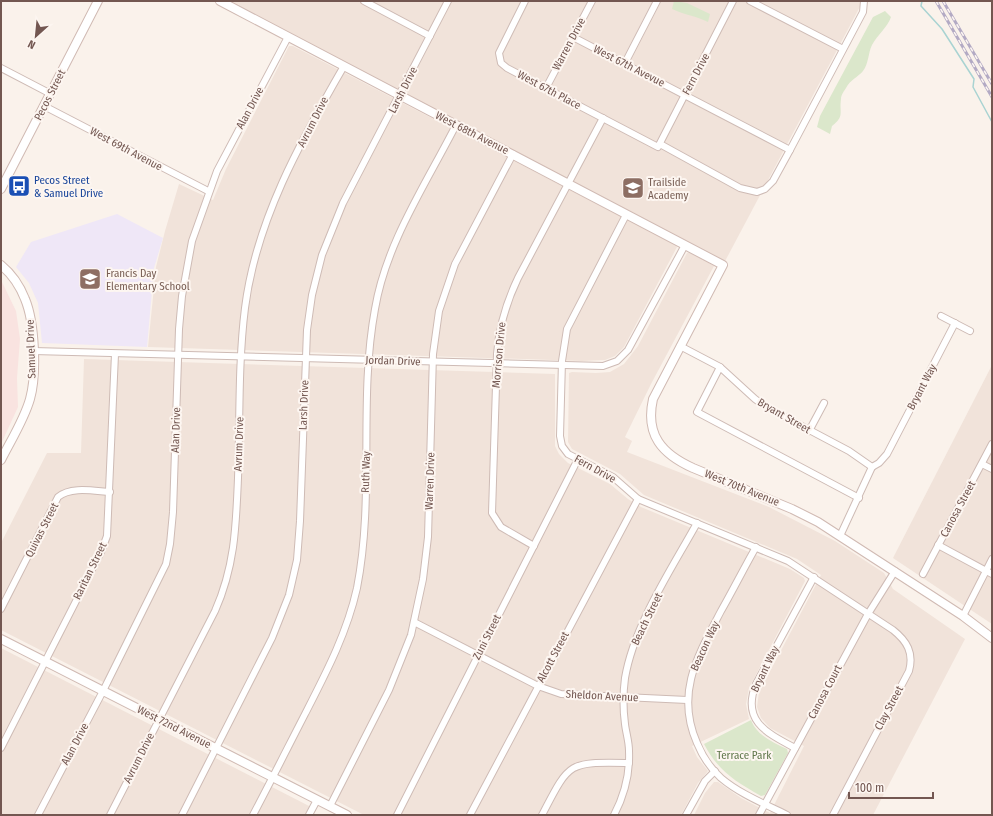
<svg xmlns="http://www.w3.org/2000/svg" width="993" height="816" font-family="'Fira Sans Condensed',sans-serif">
<rect width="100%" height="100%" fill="#faf2eb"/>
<!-- residential -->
<g fill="#f1e3da">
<polygon points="220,1 863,1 723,265"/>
<polygon points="289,46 293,46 676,245 677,247 624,347 615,356 605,360 582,361 148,347 156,267 165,231 179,184 213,200 226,169"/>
<polygon points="690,252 714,266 651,384 625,437 632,441 627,452 769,507 835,541 884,573 893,589 965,639 873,815 694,815 705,793 714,782 718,782 741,798 770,813 804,746 770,728 761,718 757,707 759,692 821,575 797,559 644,495 620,474 572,449 568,442 569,373 572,372 596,373 610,372 624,364 638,346 687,253"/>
<polygon points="84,359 555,374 555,446 559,454 568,463 610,484 628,499 641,507 790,569 804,578 805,581 749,688 746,704 749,719 692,746 697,757 708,771 698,783 681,815 364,815 1,630 1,543 47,453 81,453"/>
<polygon points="992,365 992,624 893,558"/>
<polygon points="1,648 311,807 307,815 1,815"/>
</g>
<!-- commercial -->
<polygon fill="#f9e3e0" points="1,280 16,311 20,339 17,378 18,407 1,444"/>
<!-- education -->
<polygon fill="#efe7f7" points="117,214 163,238 154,268 147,347 42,343 38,303 29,283 16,267 31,242"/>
<!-- green -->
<g fill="#dbe7cb">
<path d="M674,1l13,2 23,11 -2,8c-12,-6 -23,-7 -36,-13z"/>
<path d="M885,11l6,6c-4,11 -13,17 -19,28 -4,8 -3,18 -9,26 -5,6 -13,9 -17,17 -2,3 -5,7 -5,11 -2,14 4,17 -9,27l-2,8 -13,-7 3,-11 53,-99z"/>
<path d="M751,720c6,16 22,22 36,29l1,4 -23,42 -4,1c-26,-15 -42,-24 -57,-52z"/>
</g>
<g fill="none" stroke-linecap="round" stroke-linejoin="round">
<!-- stream -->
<polyline stroke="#a9d3d2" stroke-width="1.5" points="922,1 921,6 942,29 974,79 973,87 992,122"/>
<!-- street casing -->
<g stroke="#cebbb5" stroke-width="8">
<g id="street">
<polyline points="364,1 430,36"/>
<polyline points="525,1 499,53 501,63 507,68 658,147 733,1"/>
<polyline points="750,1 843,49"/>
<polyline points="573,37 790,150 863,12 864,1"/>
<polyline points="625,63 657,1"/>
<polyline points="1,68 51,94"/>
<polyline points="546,88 592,1"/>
<polyline points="44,106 208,191"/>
<polyline points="660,144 740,188 757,192 765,189 773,181 790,150"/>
<path d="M626,215l-59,114 -5,32 -2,75 2,10 6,8 45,23 25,22 150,62 105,69c14,11 21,23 16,41l-76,144"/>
<polyline points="941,316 970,331"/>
<polyline points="680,346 720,367 755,399 766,407 849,451 872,467"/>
<polyline points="33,351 603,366 617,361 628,350 685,245"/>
<polyline points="720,367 697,412 859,498"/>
<polyline points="809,431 824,403"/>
<polyline points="982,464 992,469"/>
<polyline points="872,467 879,463 887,454 955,323"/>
<polyline points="840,536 872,467"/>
<polyline points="938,545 992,574"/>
<path d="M534,546l-33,-19 -9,-14 5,-159c2,-28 9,-51 21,-76l85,-160"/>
<path d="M756,547c-12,21 -23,43 -35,64 -23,44 -46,82 -24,132 5,12 13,25 24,35 19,16 44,26 66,37"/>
<polyline points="923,574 992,444"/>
<path d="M1,609l57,-112c13,-11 36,-6 52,-5"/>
<polyline points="963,616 992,559"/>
<polyline points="414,622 538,686 561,694 687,700"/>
<polyline points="1,748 101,552 107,536 115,354"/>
<path d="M795,748c-28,-15 -54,-27 -39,-64l58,-107"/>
<polyline points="330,806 389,690 411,635 423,579 428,537 433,354 439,311 455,264 513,154"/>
<polyline points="38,815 103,691 166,564 170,544 173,512 179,329 182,296 192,241 217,171 288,37"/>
<path d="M110,815l105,-204c20,-45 21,-85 23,-133 2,-56 0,-114 7,-170 11,-87 55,-166 99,-242"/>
<polyline points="182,815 272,638 289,595 297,560 300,521 307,330 312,295 322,255 343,203 448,1"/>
<path d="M253,815c18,-34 35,-68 52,-101 21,-41 42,-81 52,-126 18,-92 1,-187 18,-279 11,-66 51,-125 81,-184"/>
<polyline points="309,815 317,800"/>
<polyline points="397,815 578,459"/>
<polyline points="470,815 638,499"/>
<path d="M542,815c28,-54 26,-53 87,-52"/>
<path d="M614,815c11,-21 16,-41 15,-64 0,-10 -3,-18 -4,-27 -2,-15 -2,-31 0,-46 9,-53 46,-108 72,-155"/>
<polyline points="686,815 705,781 715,771"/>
<polyline points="759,815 868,614 895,571"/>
</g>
</g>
<!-- secondary casing -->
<g stroke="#d0bab3" stroke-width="10">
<g id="secondary">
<path d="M220,1l503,264 -70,134c-8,36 9,55 40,69l99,41 26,13 145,94 29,22"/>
<polyline points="1,189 98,1"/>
<path d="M1,265c11,9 19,21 24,34 10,24 12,75 5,100 -6,21 -19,41 -29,61"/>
<polyline points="1,639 347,815"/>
</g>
</g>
<!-- street -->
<use href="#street" stroke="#fff" stroke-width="6"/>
<!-- secondary -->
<use href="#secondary" stroke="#fff" stroke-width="8"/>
<!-- rail casing -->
<g stroke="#b3aac4" stroke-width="3">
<g id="rail">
<polyline points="936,1 992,97"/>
<polyline points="943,1 992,84"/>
</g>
</g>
<!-- rail -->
<use href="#rail" stroke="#fdf6f1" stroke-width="1.5" stroke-dasharray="4.5" stroke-linecap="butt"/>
</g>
<!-- icons -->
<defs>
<g id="bus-square" transform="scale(1.15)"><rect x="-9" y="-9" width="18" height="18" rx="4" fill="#1a4fb4" stroke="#fdf6f1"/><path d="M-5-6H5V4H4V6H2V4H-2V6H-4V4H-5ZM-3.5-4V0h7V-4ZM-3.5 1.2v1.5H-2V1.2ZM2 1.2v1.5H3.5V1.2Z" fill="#fff"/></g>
<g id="school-square" transform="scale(1.15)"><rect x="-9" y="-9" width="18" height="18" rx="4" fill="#8d6e63" stroke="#fdf6f1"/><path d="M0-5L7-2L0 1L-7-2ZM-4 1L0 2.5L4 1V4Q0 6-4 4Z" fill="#fff"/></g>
</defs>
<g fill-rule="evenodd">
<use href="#bus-square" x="19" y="186"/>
<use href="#school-square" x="633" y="188"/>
<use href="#school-square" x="90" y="279"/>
</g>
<g text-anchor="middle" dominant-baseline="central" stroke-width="4" stroke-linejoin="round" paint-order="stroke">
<!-- street labels -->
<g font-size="11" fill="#735751" stroke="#fdf6f1">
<text transform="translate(569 44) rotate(-62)">Warren Drive</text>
<text transform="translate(629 66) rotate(27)">West 67th Avevue</text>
<text transform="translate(696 74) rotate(-62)">Fern Drive</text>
<text transform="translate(403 90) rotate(-63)">Larsh Drive</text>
<text transform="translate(549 90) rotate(28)">West 67th Place</text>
<text transform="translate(50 95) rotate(-63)">Pecos Street</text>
<text transform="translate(250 108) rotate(-62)">Alan Drive</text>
<text transform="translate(313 122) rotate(-63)">Avrum Drive</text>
<text transform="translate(472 133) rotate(27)">West 68th Avenue</text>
<text transform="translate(126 149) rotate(28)">West 69th Avenue</text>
<text transform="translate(31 349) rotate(-92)">Samuel Drive</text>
<text transform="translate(499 355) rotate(-85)">Morrison Drive</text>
<text transform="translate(393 361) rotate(2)">Jordan Drive</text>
<text transform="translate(922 387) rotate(-62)">Bryant Way</text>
<text transform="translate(304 405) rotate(-88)">Larsh Drive</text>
<text transform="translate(784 416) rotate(30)">Bryant Street</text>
<text transform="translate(176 430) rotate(-88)">Alan Drive</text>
<text transform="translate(239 444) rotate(-88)">Avrum Drive</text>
<text transform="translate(595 469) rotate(29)">Fern Drive</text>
<text transform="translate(366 472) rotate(-88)">Ruth Way</text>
<text transform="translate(430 481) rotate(-88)">Warren Drive</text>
<text transform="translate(742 488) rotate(22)">West 70th Avenue</text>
<text transform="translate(958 509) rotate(-62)">Canosa Street</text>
<text transform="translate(42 530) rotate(-63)">Quivas Street</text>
<text transform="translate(90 571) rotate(-64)">Raritan Street</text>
<text transform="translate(647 619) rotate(-64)">Beach Street</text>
<text transform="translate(487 637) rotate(-63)">Zuni Street</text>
<text transform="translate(705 646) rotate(-65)">Beacon Way</text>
<text transform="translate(553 657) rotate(-62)">Alcott Street</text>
<text transform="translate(765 669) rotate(-64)">Bryant Way</text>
<text transform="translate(825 692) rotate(-62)">Canosa Court</text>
<text transform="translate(602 696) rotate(3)">Sheldon Avenue</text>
<text transform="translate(889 708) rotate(-62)">Clay Street</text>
<text transform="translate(174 727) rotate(27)">West 72nd Avenue</text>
<text transform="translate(75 744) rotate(-62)">Alan Drive</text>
<text transform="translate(139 758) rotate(-63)">Avrum Drive</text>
</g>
<!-- transit labels -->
<g font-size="11" fill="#164399" stroke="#fdf6f1" text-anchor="start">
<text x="34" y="180">Pecos Street<tspan x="34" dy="13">&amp; Samuel Drive</tspan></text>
</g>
<!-- education labels -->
<g font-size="11" fill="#785e54" stroke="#fdf6f1" text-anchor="start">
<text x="648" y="182">Trailside<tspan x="648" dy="13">Academy</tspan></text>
<text x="106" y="273">Francis Day<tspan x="106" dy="13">Elementary School</tspan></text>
</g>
<!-- park labels -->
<g font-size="11" fill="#5f774a" stroke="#fdf6f1">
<text x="744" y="755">Terrace Park</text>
</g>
</g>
<!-- border -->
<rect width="993" height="816" fill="none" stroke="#735751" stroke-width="4"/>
<!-- north arrow -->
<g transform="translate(36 36) rotate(207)" stroke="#fdf6f1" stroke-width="3" paint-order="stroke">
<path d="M0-3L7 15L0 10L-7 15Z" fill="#735751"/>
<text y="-6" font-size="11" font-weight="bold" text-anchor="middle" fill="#735751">N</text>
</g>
<!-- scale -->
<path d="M849 792v6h84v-6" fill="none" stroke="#735751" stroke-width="2"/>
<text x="855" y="792" font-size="12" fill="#735751" stroke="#fdf6f1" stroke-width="3" paint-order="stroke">100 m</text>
</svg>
